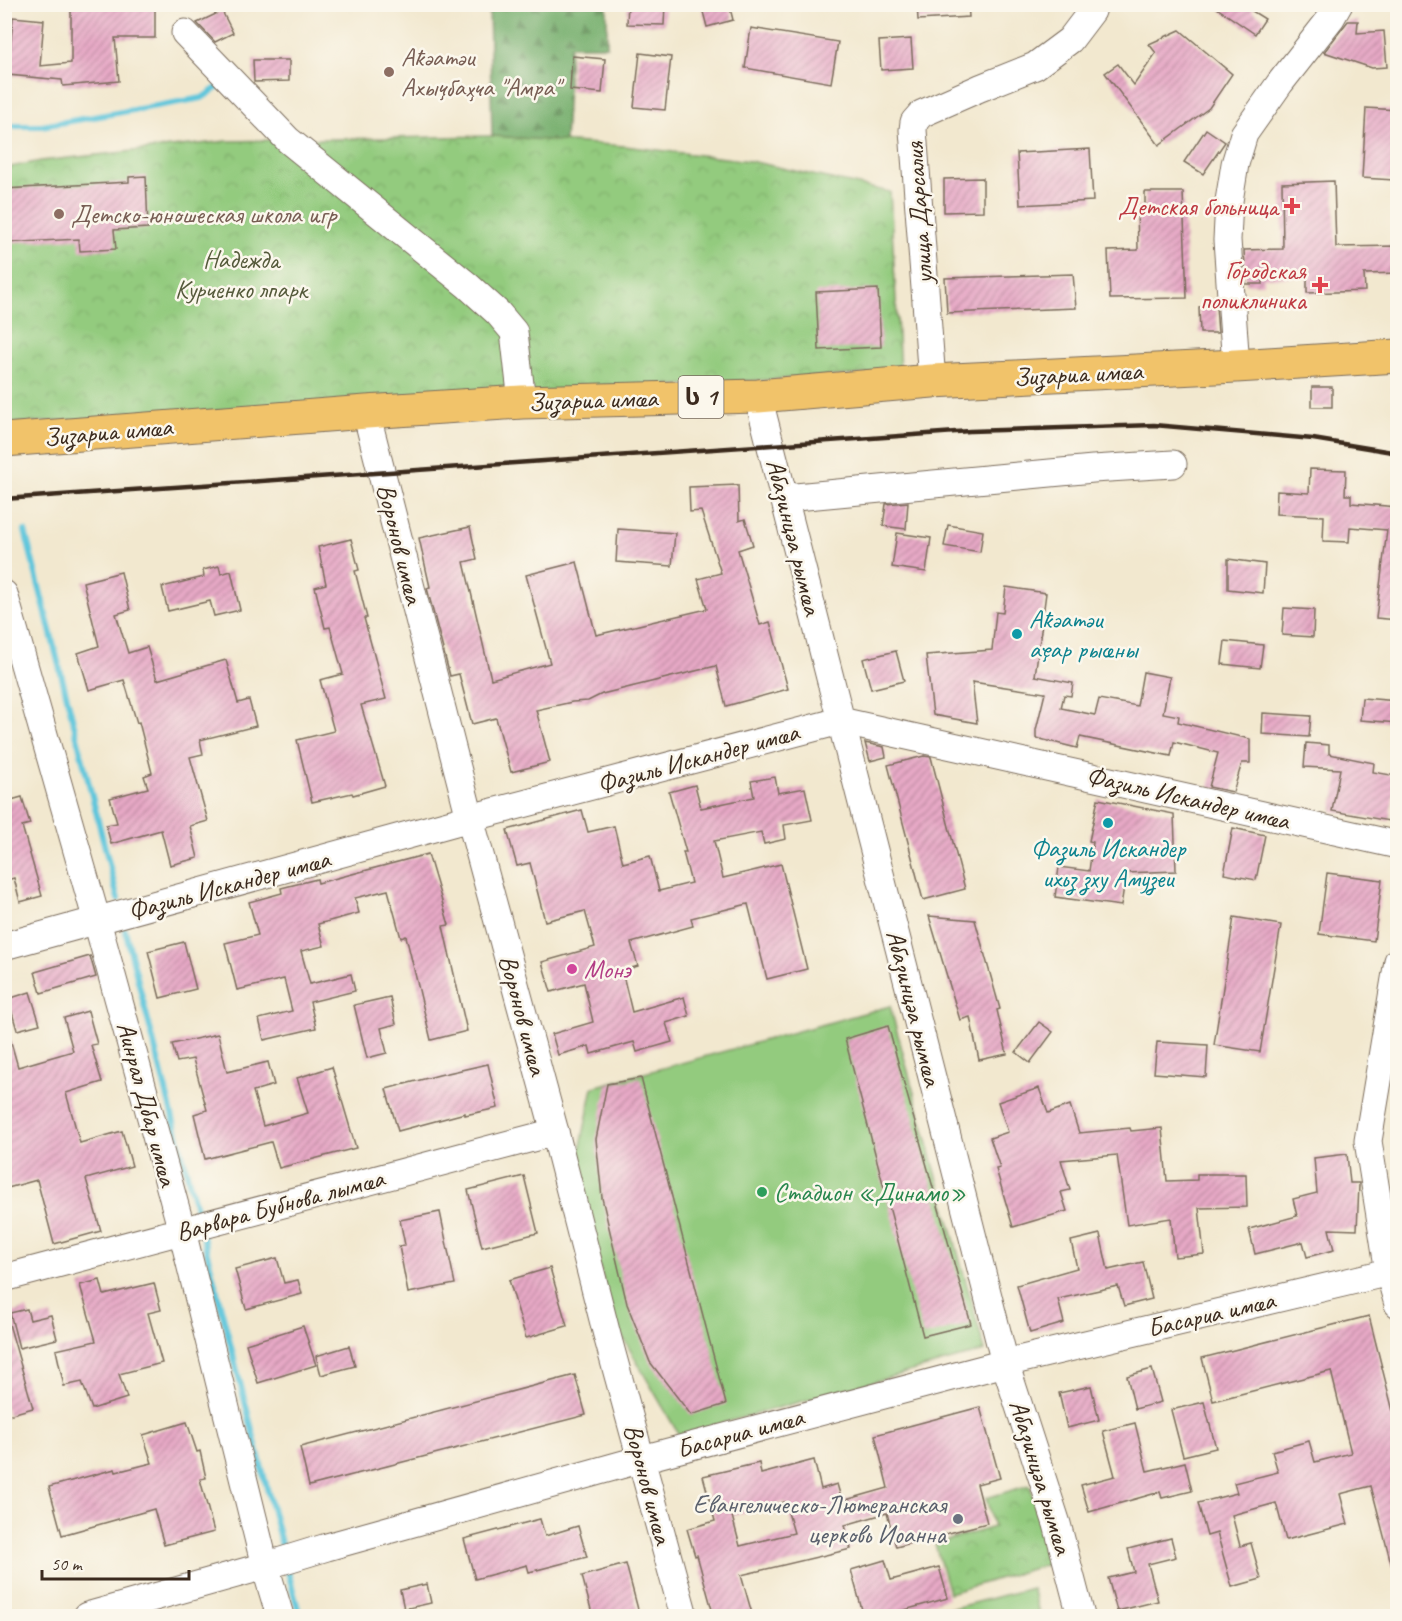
<svg xmlns="http://www.w3.org/2000/svg" width="1402" height="1621" font-family="Caveat,'Noto Sans Georgian',sans-serif">
<defs>
<pattern id="forest-firs" width="22" height="20" patternUnits="userSpaceOnUse" patternTransform="scale(1.5)"><rect width="22" height="20" fill="#76af6d"/><path d="M5 1l3.5 6h-7zM16 11l3.5 6h-7z" fill="#628f59"/></pattern>
<pattern id="park-crowns" width="20" height="18" patternUnits="userSpaceOnUse" patternTransform="scale(1.5)"><rect width="20" height="18" fill="#93cb7e"/><path d="M2 6a3 3 0 1 1 6 0M12 15a3 3 0 1 1 6 0" fill="none" stroke="#80ae6c"/></pattern>
<pattern id="building-hatch" width="6" height="6" patternUnits="userSpaceOnUse" patternTransform="scale(1.5)"><rect width="6" height="6" fill="#e7a9c6"/><path d="M-1 1l2-2M0 6l6-6M5 7l2-2" fill="none" stroke="#bc8aa0"/></pattern>
</defs>
<rect width="100%" height="100%" fill="#fbf7ec"/>
<filter id="ink" filterUnits="userSpaceOnUse"><feTurbulence type="fractalNoise" baseFrequency=".0167" numOctaves="2"/><feDisplacementMap in="SourceGraphic" scale="12" xChannelSelector="R" yChannelSelector="G"/><feConvolveMatrix kernelMatrix="1 2 1 2 8 2 1 2 1" color-interpolation-filters="sRGB"/></filter>
<filter id="wash" filterUnits="userSpaceOnUse"><feTurbulence type="fractalNoise" baseFrequency=".008" numOctaves="4" result="noise"/><feDisplacementMap in="SourceGraphic" scale="24" xChannelSelector="R" yChannelSelector="G"/><feGaussianBlur stdDeviation="1.35" result="paint"/><feColorMatrix in="noise" values="0 0 0 0 0 0 0 0 0 0 0 0 0 0 0 0 0 1.4 0 .05"/><feComposite in="paint" operator="in"/></filter>
<g filter="url(#wash)">
<rect width="100%" height="100%" fill="#f2e8cf"/>
<!-- forest -->
<polygon fill="url(#forest-firs)" stroke="#586c46" stroke-width="1.5" points="489,5 607,5 607,46 570,46 565,142 492,136"/>
<!-- park -->
<g fill="url(#park-crowns)" stroke="#677a4e" stroke-width="1.5">
<polygon points="492,136 624,146 750,161 890,192 900,372 5,424 5,168 41,161 227,141"/>
<polygon points="1030,1485 1052,1563 949,1593 935,1544 994,1527 986,1498"/>
</g>
<!-- pitch -->
<g fill="#93cb7e" stroke="#677a4e" stroke-width="1.5">
<polygon points="890,1006 985,1351 679,1435 615,1324 588,1224 578,1160 593,1087"/>
<polygon points="1032,1588 1040,1616 922,1616"/>
</g>
<g fill="none" stroke-linecap="round" stroke-linejoin="round">
<!-- stream -->
<g stroke="#5ec6db" stroke-width="6">
<polyline points="4,126 42,126 202,98 224,83"/>
<polyline points="25,531 118,899"/>
<polyline points="125,930 199,1220"/>
<polyline points="202,1233 284,1555"/>
<polyline points="287,1568 300,1616"/>
</g>
</g>
<g id="blocks">
<!-- building -->
<g fill="url(#building-hatch)" fill-rule="evenodd">
<polygon points="71,4 155,4 155,38 115,38 119,81 63,86 62,80 8,75 13,17 44,20 40,66 71,63"/>
<polygon points="628,4 665,4 664,25 627,24"/>
<polygon points="717,4 729,4 733,20 707,27 702,8"/>
<polygon points="917,4 968,4 969,17 918,20"/>
<polygon points="1211,4 1256,4 1252,11 1265,19 1255,34"/>
<polygon points="222,11 233,33 215,42 197,23"/>
<polygon points="1348,21 1358,21 1357,33 1384,31 1387,67 1372,68 1324,52"/>
<polygon points="751,28 838,42 831,83 745,68"/>
<polygon points="1180,30 1232,74 1209,108 1159,145 1105,73 1118,64 1134,85 1156,53 1149,44"/>
<polygon points="911,39 913,68 881,70 879,41"/>
<polygon points="640,53 671,57 665,110 634,107"/>
<polygon points="572,56 605,59 602,93 570,90"/>
<polygon points="253,60 289,60 289,81 254,82"/>
<polygon points="1366,108 1398,110 1394,180 1362,178"/>
<polygon points="1206,129 1225,142 1203,174 1184,162"/>
<polygon points="1090,149 1093,201 1020,205 1017,153"/>
<polygon points="146,176 148,228 114,230 116,249 80,251 79,239 4,243 4,189 129,182 129,177"/>
<polygon points="983,178 983,211 944,212 944,179"/>
<polygon points="1334,181 1336,247 1398,246 1398,273 1364,274 1365,291 1307,293 1307,277 1263,278 1263,284 1246,284 1244,250 1283,249 1282,183"/>
<polygon points="1145,192 1183,192 1187,298 1110,299 1108,251 1138,250 1137,207 1145,206"/>
<polygon points="1073,274 1076,308 947,313 945,278"/>
<polygon points="878,289 881,347 819,350 816,292"/>
<polygon points="1216,306 1218,333 1200,333 1199,307"/>
<rect x="1312" y="387" width="20" height="20"/>
<polygon points="1310,469 1346,470 1345,495 1351,495 1351,503 1398,507 1398,620 1376,618 1387,530 1350,527 1349,542 1323,541 1324,516 1276,514 1277,491 1309,493"/>
<polygon points="738,485 739,521 745,519 753,545 738,550 760,625 770,622 788,689 726,706 716,666 602,694 588,701 572,702 536,710 550,762 511,772 496,718 472,724 459,674 450,676 427,588 430,587 419,538 470,527 477,559 464,562 491,679 550,663 526,575 577,562 596,635 707,609 698,579 721,573 701,511 690,512 689,487"/>
<polygon points="908,502 906,529 883,526 886,504"/>
<polygon points="948,525 983,531 980,552 944,546"/>
<polygon points="618,529 675,533 672,566 616,562"/>
<polygon points="897,533 931,538 926,572 892,567"/>
<polygon points="351,539 359,570 355,571 367,618 364,618 386,699 361,705 385,786 353,795 352,793 312,802 297,740 334,731 320,680 343,674 330,627 325,628 315,587 326,584 318,547"/>
<polygon points="1228,559 1265,564 1263,593 1228,589"/>
<polygon points="219,566 221,574 231,571 240,610 214,616 210,601 168,611 162,587 204,577 203,570"/>
<polygon points="121,572 130,610 116,614 128,653 147,647 157,680 226,660 238,703 249,700 256,726 200,740 203,754 190,757 208,821 190,826 198,858 170,865 161,830 111,844 106,825 117,823 110,798 148,788 144,776 152,773 139,722 137,723 124,680 89,690 78,653 99,646 83,582"/>
<polygon points="1006,587 1046,593 1035,676 1073,683 1071,696 1064,695 1061,708 1095,715 1099,699 1137,706 1143,672 1170,677 1163,713 1179,716 1178,722 1250,739 1250,763 1242,763 1233,792 1209,787 1218,753 1174,742 1171,756 1080,737 1077,748 1036,738 1036,730 1045,693 972,682 977,723 933,715 926,655 992,650 996,612 1003,613"/>
<polygon points="1284,608 1314,610 1313,637 1282,635"/>
<polygon points="1225,641 1263,645 1260,668 1222,664"/>
<polygon points="896,651 904,681 871,689 863,659"/>
<polygon points="1362,698 1398,701 1398,723 1360,720"/>
<polygon points="1263,713 1311,716 1309,737 1262,734"/>
<polygon points="865,743 884,747 886,757 870,761"/>
<polygon points="1306,743 1329,745 1329,754 1374,763 1373,772 1397,776 1389,821 1332,811 1340,769 1304,767"/>
<polygon points="924,756 931,757 965,889 923,900 888,765"/>
<polygon points="775,777 778,793 805,788 812,820 784,825 786,839 764,844 761,832 714,841 723,878 781,864 807,969 767,979 748,904 691,918 693,926 631,943 638,966 622,971 632,1012 684,997 689,1016 666,1023 672,1042 637,1052 634,1042 591,1054 589,1046 558,1055 552,1034 593,1022 584,983 551,992 542,962 595,947 585,911 545,921 530,863 517,866 507,830 582,810 588,832 614,826 623,863 650,856 659,891 691,883 683,852 686,852 669,792 695,785 701,808 754,797 751,781"/>
<polygon points="22,797 30,824 22,826 42,896 20,902 14,878 4,881 4,802"/>
<polygon points="1098,799 1174,814 1176,871 1126,873 1121,906 1055,897 1059,867 1089,871 1093,842 1089,841"/>
<polygon points="1233,828 1265,835 1256,880 1224,874"/>
<polygon points="428,854 449,925 443,926 467,1031 431,1040 406,936 401,938 388,890 355,898 359,913 318,924 324,946 301,951 310,984 351,974 355,991 310,1002 316,1028 264,1040 259,1019 292,1011 284,979 237,990 225,943 258,935 249,902 282,893 281,888 317,879 318,883"/>
<polygon points="1327,873 1382,880 1374,941 1319,934"/>
<polygon points="929,916 975,920 1000,1009 997,1010 1007,1054 979,1060 970,1017 960,1020"/>
<polygon points="1234,917 1281,925 1260,1052 1214,1045"/>
<polygon points="184,942 196,989 160,998 148,951"/>
<polygon points="90,956 96,977 41,993 35,972"/>
<polygon points="30,992 40,1024 17,1030 8,999"/>
<polygon points="390,997 396,1024 381,1028 387,1053 367,1058 354,1005"/>
<polygon points="88,1011 97,1044 91,1045 102,1082 66,1093 80,1143 122,1131 132,1166 86,1179 101,1231 54,1244 37,1180 4,1189 4,1035 9,1035 18,1067 73,1051 64,1018"/>
<polygon points="1039,1022 1053,1032 1030,1063 1016,1052"/>
<polygon points="888,1026 971,1324 923,1336 845,1039"/>
<polygon points="218,1034 227,1072 268,1062 274,1085 253,1091 263,1126 308,1113 297,1078 332,1067 356,1148 279,1168 271,1142 205,1159 194,1114 207,1110 193,1059 177,1062 172,1044"/>
<polygon points="1157,1042 1208,1045 1206,1077 1154,1073"/>
<polygon points="488,1064 498,1108 465,1115 465,1113 398,1131 386,1089 439,1075"/>
<polygon points="641,1078 726,1404 691,1415 650,1362 627,1304 602,1198 596,1139 607,1084"/>
<polygon points="1039,1088 1048,1113 1070,1105 1079,1133 1130,1128 1131,1131 1162,1128 1167,1181 1197,1180 1197,1174 1246,1174 1247,1207 1199,1208 1204,1254 1175,1257 1171,1218 1127,1225 1117,1155 1061,1160 1070,1190 1061,1192 1067,1211 1013,1227 996,1169 1000,1168 990,1138 1008,1132 998,1102"/>
<polygon points="1347,1154 1350,1183 1359,1183 1359,1185 1357,1230 1329,1229 1334,1250 1307,1257 1303,1242 1255,1254 1249,1229 1297,1216 1293,1199 1317,1193 1314,1158"/>
<polygon points="524,1176 538,1233 482,1247 468,1190"/>
<polygon points="440,1212 455,1284 408,1293 399,1246 405,1245 400,1220"/>
<polygon points="1100,1234 1108,1270 1143,1262 1152,1299 1124,1306 1118,1286 1058,1299 1064,1323 1030,1333 1017,1285 1077,1268 1071,1241"/>
<polygon points="277,1258 284,1283 298,1280 302,1294 246,1309 235,1269"/>
<polygon points="550,1268 567,1326 526,1338 509,1280"/>
<polygon points="100,1280 104,1295 154,1283 161,1310 148,1313 162,1363 119,1374 127,1398 92,1409 82,1382 64,1386 56,1350 96,1341 80,1285"/>
<polygon points="27,1309 30,1320 51,1315 57,1339 19,1348 10,1313"/>
<polygon points="1369,1316 1398,1431 1398,1566 1392,1567 1371,1486 1340,1494 1348,1524 1286,1540 1276,1503 1232,1515 1240,1546 1251,1543 1261,1579 1232,1587 1217,1533 1207,1536 1198,1503 1237,1493 1234,1483 1278,1472 1272,1451 1309,1441 1315,1462 1351,1453 1331,1371 1213,1401 1202,1358"/>
<polygon points="9,1324 33,1408 8,1415 4,1402 4,1325"/>
<polygon points="303,1326 316,1365 258,1383 246,1344"/>
<polygon points="349,1346 355,1366 321,1375 316,1356"/>
<polygon points="1152,1369 1161,1402 1135,1409 1127,1376"/>
<polygon points="575,1375 586,1415 309,1486 300,1447"/>
<polygon points="1091,1386 1099,1420 1067,1428 1059,1393"/>
<polygon points="1204,1402 1216,1448 1183,1456 1171,1410"/>
<path d="M980,1407l20,71 -23,6 10,39 -91,24 -9,-34 -42,12 6,24 -110,26 12,42h-39l-17,-62 -2,1 -8,-27 28,-8 -12,-45 56,-13 2,11 53,-14 7,29 16,-5 5,17 46,-13 -13,-53zM785,1502l9,31 -54,13 -8,-30z"/>
<polygon points="187,1422 197,1452 200,1451 206,1478 200,1479 214,1532 164,1545 154,1509 62,1535 49,1487 115,1469 116,1472 152,1463 143,1435"/>
<polygon points="1135,1423 1147,1471 1185,1462 1192,1491 1162,1498 1160,1492 1089,1512 1081,1485 1115,1476 1103,1431"/>
<polygon points="540,1519 545,1536 578,1526 587,1557 529,1572 527,1565 475,1579 464,1539"/>
<polygon points="1171,1538 1176,1557 1148,1564 1158,1601 1117,1611 1108,1578 1134,1572 1128,1549"/>
<polygon points="885,1560 891,1580 939,1567 948,1598 879,1617 864,1617 851,1570"/>
<polygon points="626,1564 640,1617 593,1617 582,1576"/>
<polygon points="427,1584 431,1603 404,1609 400,1590"/>
</g>
</g>
</g>
<g filter="url(#ink)">
<use href="#blocks" fill-opacity="0" stroke="#7b6c5c" stroke-width="1.5"/>
<g fill="none" stroke-linecap="round" stroke-linejoin="round">
<!-- minor casing -->
<g stroke="#7b6c5c" stroke-width="29">
<g id="minor">
<polyline points="185,33 288,140 467,285 498,313 514,332 522,402"/>
<polyline points="1236,366 1227,240 1229,201 1235,164 1244,134 1280,83 1331,18 1339,4"/>
<polyline points="932,381 913,130 914,122 921,114 980,88 1035,66 1070,40 1092,11 1094,4"/>
<polyline points="758,396 1005,1363 1057,1524 1081,1616"/>
<polyline points="366,412 470,818 555,1132 608,1339 684,1616"/>
<polyline points="785,498 1093,469 1173,464"/>
<polyline points="4,594 97,921 182,1231 265,1566 280,1616"/>
<polyline points="4,946 470,818 840,721 1398,845"/>
<polyline points="1398,961 1368,1141 1389,1272 1398,1304"/>
<polyline points="4,1278 555,1132"/>
<polyline points="87,1616 265,1566 327,1547 642,1459 1005,1363 1398,1270"/>
</g>
</g>
<!-- highway casing -->
<g stroke="#7b6c5c" stroke-width="35">
<polyline id="highway" points="4,440 366,412 522,402 758,396 932,381 1236,366 1398,356"/>
</g>
<!-- minor -->
<use href="#minor" stroke="#fff" stroke-width="27"/>
<!-- highway -->
<use href="#highway" stroke="#f1c36a" stroke-width="33"/>
<!-- rail -->
<polyline stroke="#3b2a1e" stroke-width="4.5" points="4,499 970,431 1154,425 1313,439 1398,453"/>
</g>
</g>
<!-- markers -->
<g fill="#8d6e63" stroke="#fbf7ec" stroke-width="2">
<circle cx="389" cy="72" r="6"/>
<circle cx="59" cy="214" r="6"/>
</g>
<g fill="#e0444e" stroke="#fbf7ec" stroke-width="2">
<path d="M1289 197h6v6h6v6h-6v6h-6v-6h-6v-6h6z"/>
<path d="M1317 276h6v6h6v6h-6v6h-6v-6h-6v-6h6z"/>
</g>
<g fill="#0f9aa8" stroke="#fbf7ec" stroke-width="2">
<circle cx="1017" cy="634" r="6"/>
<circle cx="1108" cy="823" r="6"/>
</g>
<circle fill="#d1479c" stroke="#fbf7ec" stroke-width="2" cx="572" cy="969" r="6"/>
<circle fill="#2e9e5b" stroke="#fbf7ec" stroke-width="2" cx="762" cy="1192" r="6"/>
<circle fill="#6b7280" stroke="#fbf7ec" stroke-width="2" cx="958" cy="1519" r="6"/>
<g text-anchor="middle" dominant-baseline="central" stroke-width="5" stroke-linejoin="round" paint-order="stroke">
<!-- shield labels -->
<rect fill="#fbf7ec" stroke="#75685c" stroke-width="1.5" x="678.5" y="376" width="45" height="42" rx="4.5"/>
<g font-size="24" font-weight="bold" fill="#3b2a1e">
<text x="701" y="397">ს 1</text>
</g>
<!-- education labels -->
<g font-size="26" fill="#785e54" stroke="#fbf7ec" text-anchor="start">
<text x="401" y="57">Аҟәатәи<tspan x="401" dy="30">Ахыҷбаҳча "Амра"</tspan></text>
<text x="71" y="214">Детско-юношеская школа игр</text>
</g>
<!-- health labels -->
<g font-size="26" fill="#be3a42" stroke="#fbf7ec" text-anchor="end">
<text x="1278" y="206">Детская больница</text>
<text x="1306" y="270">Городская<tspan x="1306" dy="30">поликлиника</tspan></text>
</g>
<!-- street labels -->
<g font-size="26" fill="#3b2a1e" stroke="#fbf7ec">
<text transform="translate(919 213) rotate(-94)">улица Дарсалия</text>
<text transform="translate(1078 374) rotate(-3)">Ӡиӡариа имҩа</text>
<text transform="translate(593 400) rotate(-2)">Ӡиӡариа имҩа</text>
<text transform="translate(108 432) rotate(-5)">Ӡиӡариа имҩа</text>
<text transform="translate(794 537) rotate(76)">Абазинцәа рымҩа</text>
<text transform="translate(400 544) rotate(76)">Воронов имҩа</text>
<text transform="translate(698 758) rotate(-15)">Фазиль Искандер имҩа</text>
<text transform="translate(1188 798) rotate(13)">Фазиль Искандер имҩа</text>
<text transform="translate(229 885) rotate(-15)">Фазиль Искандер имҩа</text>
<text transform="translate(914 1008) rotate(76)">Абазинцәа рымҩа</text>
<text transform="translate(523 1015) rotate(75)">Воронов имҩа</text>
<text transform="translate(147 1104) rotate(75)">Аинрал Дбар имҩа</text>
<text transform="translate(280 1205) rotate(-15)">Варвара Бубнова лымҩа</text>
<text transform="translate(1211 1314) rotate(-13)">Басариа имҩа</text>
<text transform="translate(740 1433) rotate(-15)">Басариа имҩа</text>
<text transform="translate(1041 1477) rotate(73)">Абазинцәа рымҩа</text>
<text transform="translate(648 1484) rotate(75)">Воронов имҩа</text>
</g>
<!-- park labels -->
<g font-size="26" fill="#555a3b" stroke="#fbf7ec">
<text x="241" y="259">Надежда<tspan x="241" dy="30">Курченко лпарк</tspan></text>
</g>
<!-- culture labels -->
<g font-size="26" fill="#0d838f" stroke="#fbf7ec" text-anchor="start">
<text x="1029" y="619">Аҟәатәи<tspan x="1029" dy="30">аҿар рыҩны</tspan></text>
<text x="1108" y="848" text-anchor="middle">Фазиль Искандер<tspan x="1108" dy="30">ихьӡ зху Амузеи</tspan></text>
</g>
<!-- hotel labels -->
<g font-size="26" fill="#b23c85" stroke="#fbf7ec" text-anchor="start">
<text x="584" y="969">Монэ</text>
</g>
<!-- leisure labels -->
<g font-size="26" fill="#27864d" stroke="#fbf7ec" text-anchor="start">
<text x="774" y="1192">Cтадион «Динамо»</text>
</g>
<!-- worship labels -->
<g font-size="26" fill="#5b616d" stroke="#fbf7ec" text-anchor="end">
<text x="946" y="1504">Евангелическо-Лютеранская<tspan x="946" dy="30">церковь Иоанна</tspan></text>
</g>
</g>
<!-- margin -->
<rect width="1402" height="1621" fill="none" stroke="#fbf7ec" stroke-width="24"/>
<!-- scale -->
<path d="M42 1570v9h147v-9" fill="none" stroke="#3b2a1e" stroke-width="3"/>
<text x="51" y="1570" font-size="18" fill="#3b2a1e" stroke="#fbf7ec" stroke-width="4.5" paint-order="stroke">50 m</text>
</svg>
